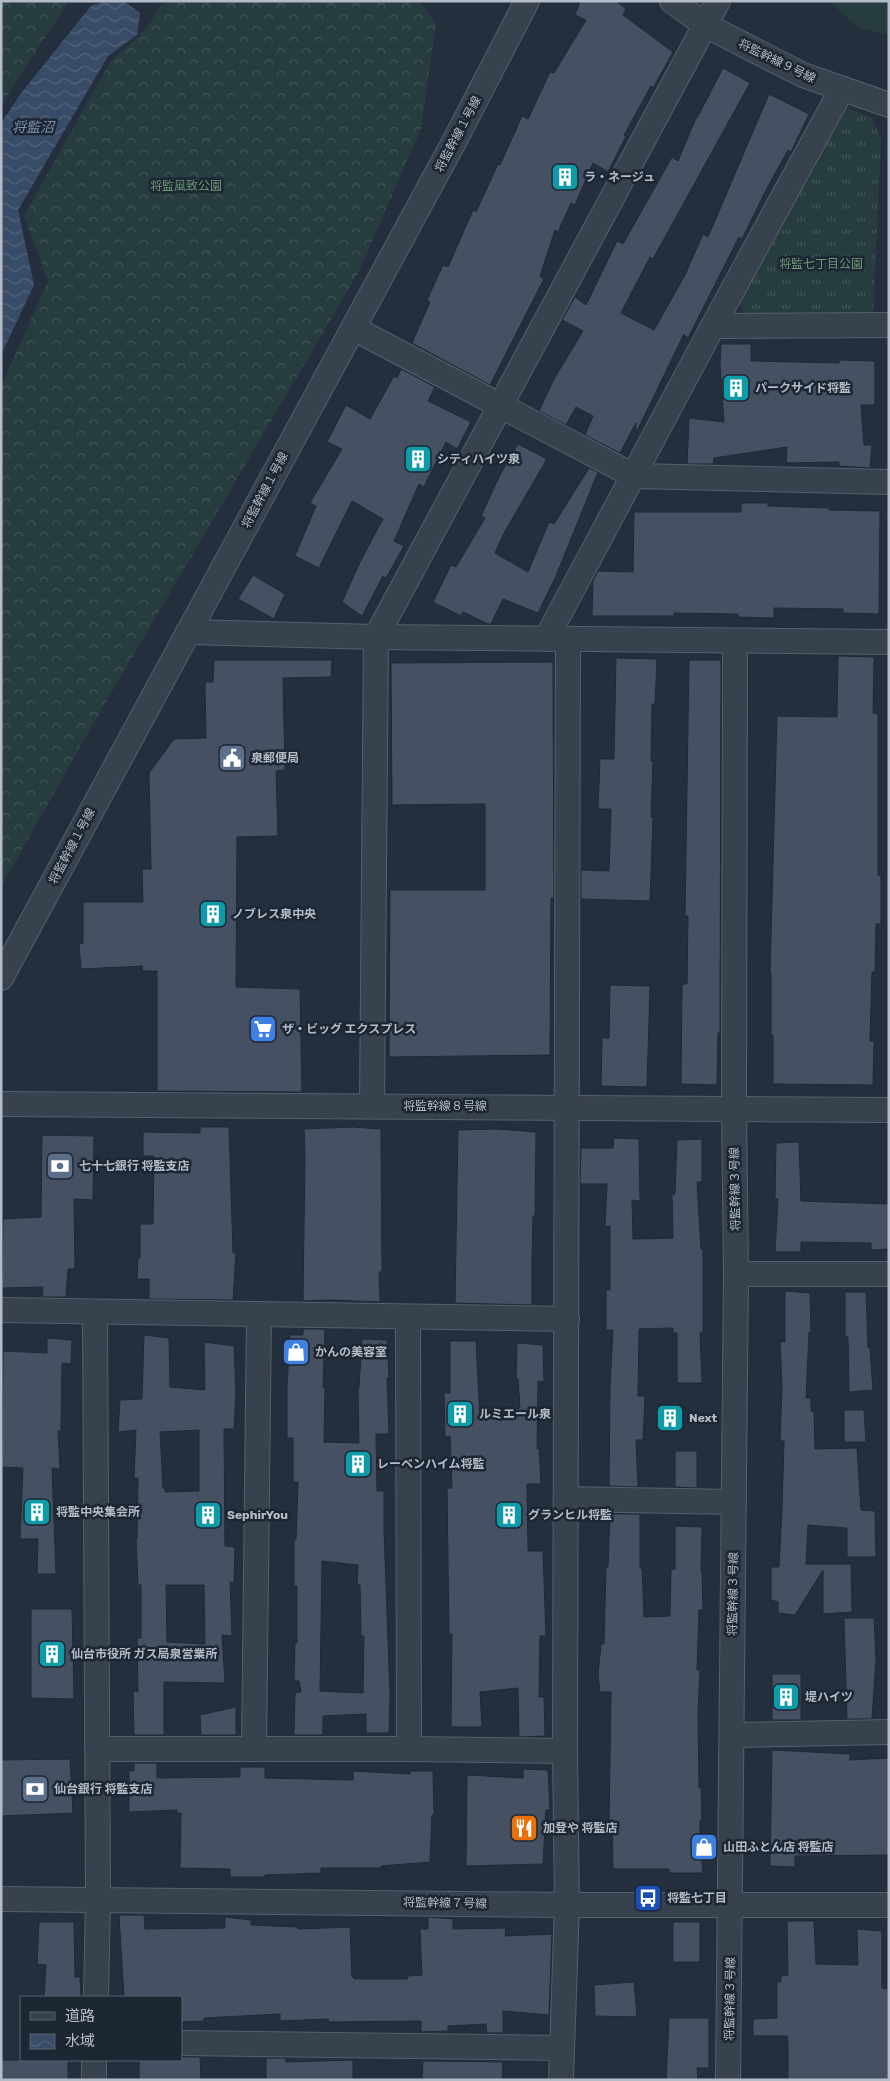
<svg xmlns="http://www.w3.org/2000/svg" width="890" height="2081" font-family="Rubik,'Noto Sans JP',sans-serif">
<defs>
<pattern id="grass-tufts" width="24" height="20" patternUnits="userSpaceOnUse" patternTransform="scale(1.25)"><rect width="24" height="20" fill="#263c3f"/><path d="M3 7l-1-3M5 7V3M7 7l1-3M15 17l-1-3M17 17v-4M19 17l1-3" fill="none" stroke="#435659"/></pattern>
<pattern id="forest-crowns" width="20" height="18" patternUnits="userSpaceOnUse" patternTransform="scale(1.25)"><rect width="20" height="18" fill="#263c3f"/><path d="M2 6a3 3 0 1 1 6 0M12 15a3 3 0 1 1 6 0" fill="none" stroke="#435659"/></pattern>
<pattern id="water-waves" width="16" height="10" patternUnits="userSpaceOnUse" patternTransform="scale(1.25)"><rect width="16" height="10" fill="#394c67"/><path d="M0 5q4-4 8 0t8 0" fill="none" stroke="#53647b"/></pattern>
</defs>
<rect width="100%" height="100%" fill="#242f3e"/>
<!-- grass -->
<polygon fill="url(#grass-tufts)" points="844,107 872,118 881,139 873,318 748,319 738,303"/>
<!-- forest -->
<g fill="url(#forest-crowns)">
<polygon points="1,1 69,1 17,80 1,108"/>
<polygon points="163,1 419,1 436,23 421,129 358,273 90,729 1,887 1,387 48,281 24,216 110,62 148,27"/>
</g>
<!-- garden -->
<polygon fill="#263c3f" points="829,1 889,1 889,35 859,28"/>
<!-- water -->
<polygon fill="url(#water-waves)" points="104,1 123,1 140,13 137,35 108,56 18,210 34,285 1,355 1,123 22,92 91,6"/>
<!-- building -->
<g fill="#455162" stroke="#1f2835" fill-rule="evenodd">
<polygon points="580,1 616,1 626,9 623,15 673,52 653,88 651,86 624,135 626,136 608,172 593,163 575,205 571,203 558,232 555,230 540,276 544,279 490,385 412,343 430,302 427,300 443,265 448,267 473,210 476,212 498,164 500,165 522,116 528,119 550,72 554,73 586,20 575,15"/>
<polygon points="723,68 750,83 653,259 650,257 621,313 654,330 685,275 703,234 708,237 769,94 809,114 791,152 788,150 766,190 742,239 739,237 688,338 684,334 636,433 636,423 620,453 585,435 593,416 576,407 566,425 539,411 554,379 583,331 562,320 575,297 586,305 617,241 623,244 672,157 678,161 696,118 697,118"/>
<polygon points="721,344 751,344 751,361 839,363 839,360 875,361 875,405 861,405 864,445 872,445 870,468 839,466 839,462 786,463 787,447 714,458 713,464 687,464 689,418 724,422 720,365"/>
<polygon points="401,369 435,387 428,401 471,422 457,449 446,442 424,487 419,484 394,541 404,546 386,578 383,576 362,616 342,602 361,560 383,519 352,501 319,568 295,556 316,506 310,503 342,449 327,442 346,405 370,419 394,376 397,378"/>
<polygon points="518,444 547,459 504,533 495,553 528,572 549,522 554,524 589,468 598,472 556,576 538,613 503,599 491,624 488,624 463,612 461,616 433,602 451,565 456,567 485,518 481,516 500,475"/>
<polygon points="741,503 768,503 768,506 829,508 829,510 880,511 879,614 843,613 843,609 774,608 774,618 738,617 738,614 674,613 674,616 592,616 593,581 598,571 633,572 634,512 741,512"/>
<polygon points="253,575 285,594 274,619 238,599"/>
<polygon points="838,656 874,657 873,713 878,714 878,875 881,876 881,924 876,924 875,972 872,972 870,1041 874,1041 873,1085 773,1084 773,1035 771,1035 771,974 770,974 777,716 837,717"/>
<polygon points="616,658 657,659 655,704 652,704 651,761 653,761 651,817 653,817 650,901 581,899 581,870 609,871 611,809 598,809 600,759 614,759"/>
<polygon points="214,660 332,660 331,677 283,678 285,770 276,771 278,836 237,837 236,987 300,989 302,1092 157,1091 157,971 143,971 142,966 81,969 79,944 83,943 83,902 143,902 142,869 151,869 149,773 174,739 206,738 205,682 213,682"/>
<polygon points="689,660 721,660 720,1033 718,1033 717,1085 681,1084 682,984 687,984 688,916 685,916"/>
<polygon points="553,662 554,898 551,898 550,1055 389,1057 390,890 485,890 485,804 392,805 391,663"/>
<polygon points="610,985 650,986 647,1087 601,1086 602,1038 609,1038"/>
<polygon points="200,1127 229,1127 233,1253 236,1253 233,1300 149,1299 149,1279 137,1279 138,1258 140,1258 140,1224 153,1224 154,1156 143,1156 143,1132 200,1133"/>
<polygon points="353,1127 381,1129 382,1272 379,1272 380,1302 330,1300 303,1301 305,1154 304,1129"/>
<polygon points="497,1129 536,1132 535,1216 533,1216 532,1256 532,1305 455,1303 458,1130"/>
<polygon points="42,1135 94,1136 93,1200 74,1199 75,1269 68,1269 66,1297 42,1297 43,1287 2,1288 3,1219 41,1217"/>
<polygon points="614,1138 639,1139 640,1201 632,1200 633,1239 673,1238 672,1194 675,1194 677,1140 702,1139 702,1182 697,1182 701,1249 703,1249 703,1333 700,1333 702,1383 677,1383 677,1333 673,1333 673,1328 639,1329 638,1396 645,1396 643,1440 636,1440 638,1487 609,1486 610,1386 613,1330 606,1330 606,1290 610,1290 610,1226 605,1227 607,1184 580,1184 581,1148 613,1148"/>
<polygon points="799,1142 801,1201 889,1204 889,1249 871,1250 871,1243 801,1242 801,1252 775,1252 778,1199 775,1199 776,1143"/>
<polygon points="785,1291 810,1293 811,1332 809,1332 806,1398 811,1398 811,1411 814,1411 815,1449 857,1448 861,1510 875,1511 876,1557 847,1557 847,1528 808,1525 806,1564 851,1564 852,1612 823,1614 823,1570 795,1615 778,1613 778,1602 771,1600 771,1567 779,1567 782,1509 784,1441 780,1441 782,1387 780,1341 785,1342"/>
<polygon points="845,1292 866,1292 868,1348 870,1348 873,1390 849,1392 848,1337 845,1337"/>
<path d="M303,1329h22l-2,58h2l-1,55 35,1 -1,-55h1l3,-49 25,1 2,38h-2l2,56h-13l1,57h7v39l6,165 -1,38h-23v-19l-43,2v19h-29l1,-42 6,-1 -2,-11h-5l1,-38h2v-57h-3v-47h2l2,-57h-5v-44h-6v-52l3,-51h13zM322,1561l36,4 -1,20h3l1,51h3l-1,57 -43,-2z"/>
<path d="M144,1335l25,3 1,49 35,3 -1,-48 30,4 2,47 -2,36h-10l1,117 10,1 -1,36 -4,-1 2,54 -10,-1 3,48 -61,-1v53h-30l-1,-44 5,1 -1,-54h4v-53h-3l-2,-46h1l1,-61h-4l2,-48 -18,2 2,-32 22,-1zM199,1430v61l-34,1v-4h-2l-3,-56zM166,1585h38l1,59 -38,-2z"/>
<polygon points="47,1338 72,1340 71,1364 62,1363 61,1431 58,1431 60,1469 52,1468 56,1574 37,1574 38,1539 20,1539 23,1468 2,1467 3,1351 47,1353"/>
<polygon points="450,1341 476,1341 480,1418 520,1408 518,1379 516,1379 517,1343 543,1345 544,1382 538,1381 537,1449 539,1448 541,1484 527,1484 528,1551 543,1551 546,1636 540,1636 539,1697 544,1697 545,1736 519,1737 518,1688 480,1692 482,1727 451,1727 452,1634 449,1634 447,1488 452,1488 450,1436 445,1437 444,1393 450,1393"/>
<polygon points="844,1410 864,1410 866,1442 844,1442"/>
<polygon points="675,1451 697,1451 697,1488 675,1487"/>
<polygon points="610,1514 640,1514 640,1568 642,1568 644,1617 670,1616 671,1569 675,1569 675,1526 702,1527 701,1571 702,1571 703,1610 699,1610 697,1670 700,1670 698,1713 699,1788 701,1788 702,1821 700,1821 700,1841 703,1873 669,1873 669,1869 613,1869 612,1823 609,1823 611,1692 600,1692 598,1675 601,1644 604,1644 606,1567 608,1567"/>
<polygon points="31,1609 72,1609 74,1699 31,1698"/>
<polygon points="844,1618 874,1618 876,1660 872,1719 847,1719"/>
<rect x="772" y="1674" width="29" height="46"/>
<polygon points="236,1707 236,1735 201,1735 200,1715"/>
<polygon points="772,1750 850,1754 850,1760 889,1758 889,1855 795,1856 795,1867 770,1866"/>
<polygon points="70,1759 73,1813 1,1816 1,1760"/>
<polygon points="134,1763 157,1763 157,1778 240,1777 240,1767 265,1767 265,1778 353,1780 353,1771 410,1774 410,1771 433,1771 434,1815 432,1815 430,1862 381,1866 381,1868 321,1868 321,1873 265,1875 265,1877 230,1877 230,1869 180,1868 181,1813 177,1813 177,1810 129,1812 129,1771 134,1771"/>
<polygon points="523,1769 548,1770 550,1810 546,1810 543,1864 466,1866 467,1775 523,1778"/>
<polygon points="119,1915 144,1915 145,1929 225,1928 225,1917 251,1920 251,1925 298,1927 298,1929 350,1927 352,1977 354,1977 354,1979 407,1979 408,1976 422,1975 420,1929 428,1929 428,1917 453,1919 453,1929 506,1928 505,1936 552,1934 549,2015 503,2011 503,2033 487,2033 486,2024 448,2026 448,2031 421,2032 421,2021 329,2022 328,2019 280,2021 280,2014 204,2018 204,2021 181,2022 181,1997 124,1997"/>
<polygon points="787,1921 814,1921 816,1964 858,1965 857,1929 882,1931 882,1988 888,1989 888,2080 788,2080 788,2043 787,2036 753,2036 753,2019 777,2018 777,1982 781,1982 781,1976 788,1975"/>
<polygon points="39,1922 74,1922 75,1977 80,1977 81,1997 44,1997 46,1965 37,1964"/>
<rect x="673" y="1922" width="27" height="40"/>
<polygon points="634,1982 637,2017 595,2016 594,1985"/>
<polygon points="669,2018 709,2018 709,2068 697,2068 698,2080 666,2080"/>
<polygon points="181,2057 200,2057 201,2080 139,2080 139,2060 181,2060"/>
<polygon points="266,2058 285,2058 286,2062 353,2060 353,2080 266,2080"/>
<rect x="1" y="2060" width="67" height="20"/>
<polygon points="423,2061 503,2062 502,2080 422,2080"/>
</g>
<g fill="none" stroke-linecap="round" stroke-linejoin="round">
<!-- minor casing -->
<g stroke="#565f6c" stroke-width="26">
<g id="minor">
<polyline points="672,1 705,25 803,75 889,105"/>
<polyline points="713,326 889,325"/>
<polyline points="353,328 634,476 889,482"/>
<polyline points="188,632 376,637 889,642"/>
<polyline points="546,639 713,326 842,89"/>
<polyline points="1,978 455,140 527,1"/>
<polyline points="1,1104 889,1110"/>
<polyline points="372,1105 376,637 718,1"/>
<polyline points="736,1274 889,1274"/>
<polyline points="1,1310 567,1319"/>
<polyline points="95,1312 98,1900 96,1997"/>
<polyline points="408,1317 409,1749"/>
<polyline points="566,1499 734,1502"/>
<polyline points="732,1735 889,1732"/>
<polyline points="98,1749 409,1749 565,1751"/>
<polyline points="254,1749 259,1314"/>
<polyline points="1,1899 567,1905 889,1905"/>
<polyline points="181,2043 562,2048"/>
<polyline points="94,2080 94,2060"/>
<polyline points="561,2080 567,1905 565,1751 568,639"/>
<polyline points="728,2080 736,1274 734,1109 735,641"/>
</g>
</g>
<!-- minor -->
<use href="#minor" stroke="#38414e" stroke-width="24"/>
</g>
<!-- icons -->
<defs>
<g id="building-square" transform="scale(1.4375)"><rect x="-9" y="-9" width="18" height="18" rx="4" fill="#0f9aa8" stroke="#1d2633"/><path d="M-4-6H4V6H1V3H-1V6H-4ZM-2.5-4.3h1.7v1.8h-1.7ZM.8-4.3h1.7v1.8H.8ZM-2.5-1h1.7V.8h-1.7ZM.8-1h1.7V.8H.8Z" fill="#fff"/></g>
<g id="civic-square" transform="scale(1.4375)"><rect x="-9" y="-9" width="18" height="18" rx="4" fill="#5c6f8a" stroke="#1d2633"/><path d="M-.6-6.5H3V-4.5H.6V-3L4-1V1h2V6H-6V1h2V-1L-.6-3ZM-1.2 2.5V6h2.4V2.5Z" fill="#fff"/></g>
<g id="supermarket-square" transform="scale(1.4375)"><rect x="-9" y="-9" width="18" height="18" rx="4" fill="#3f7fe0" stroke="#1d2633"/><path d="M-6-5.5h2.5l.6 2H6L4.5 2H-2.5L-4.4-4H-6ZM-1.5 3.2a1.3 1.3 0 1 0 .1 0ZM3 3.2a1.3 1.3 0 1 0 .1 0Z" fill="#fff"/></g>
<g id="bank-square" transform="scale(1.4375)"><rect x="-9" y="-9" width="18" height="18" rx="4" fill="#5c6f8a" stroke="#1d2633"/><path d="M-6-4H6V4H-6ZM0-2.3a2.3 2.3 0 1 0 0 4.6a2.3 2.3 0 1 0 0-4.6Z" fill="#fff"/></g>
<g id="shop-square" transform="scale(1.4375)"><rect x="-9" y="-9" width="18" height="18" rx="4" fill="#3f7fe0" stroke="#1d2633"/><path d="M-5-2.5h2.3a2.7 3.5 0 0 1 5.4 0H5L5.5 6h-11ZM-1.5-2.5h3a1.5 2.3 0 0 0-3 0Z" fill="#fff"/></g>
<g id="restaurant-square" transform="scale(1.4375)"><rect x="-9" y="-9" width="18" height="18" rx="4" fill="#e8710a" stroke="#1d2633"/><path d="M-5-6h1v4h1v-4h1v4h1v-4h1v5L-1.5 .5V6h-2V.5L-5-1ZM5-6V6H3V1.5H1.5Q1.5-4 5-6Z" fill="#fff"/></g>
<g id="bus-square" transform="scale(1.4375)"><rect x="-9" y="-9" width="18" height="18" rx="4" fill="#1a4fb4" stroke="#1d2633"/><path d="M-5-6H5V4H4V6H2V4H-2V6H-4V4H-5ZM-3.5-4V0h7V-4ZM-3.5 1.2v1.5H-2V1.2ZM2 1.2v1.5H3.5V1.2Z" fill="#fff"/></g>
</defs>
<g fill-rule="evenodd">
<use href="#building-square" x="565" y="177"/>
<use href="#building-square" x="736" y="388"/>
<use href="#building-square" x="418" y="459"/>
<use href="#civic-square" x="232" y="758"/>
<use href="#building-square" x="213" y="914"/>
<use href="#supermarket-square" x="263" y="1029"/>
<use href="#bank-square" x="60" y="1166"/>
<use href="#shop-square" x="296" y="1352"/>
<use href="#building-square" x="460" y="1414"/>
<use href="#building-square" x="670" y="1418"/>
<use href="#building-square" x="358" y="1464"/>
<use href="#building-square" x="37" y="1512"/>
<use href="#building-square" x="208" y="1515"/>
<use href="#building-square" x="509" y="1515"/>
<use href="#building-square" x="52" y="1654"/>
<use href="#building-square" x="786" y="1697"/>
<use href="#bank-square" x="35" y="1789"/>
<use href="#restaurant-square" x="524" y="1828"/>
<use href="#shop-square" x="704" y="1847"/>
<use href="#bus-square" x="648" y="1898"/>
</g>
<g text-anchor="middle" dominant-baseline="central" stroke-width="5" stroke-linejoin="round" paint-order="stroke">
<!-- street labels -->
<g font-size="12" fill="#b4bcc9" stroke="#1d2633">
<text transform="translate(777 61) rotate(26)">将監幹線９号線</text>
<text transform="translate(458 134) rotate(-62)">将監幹線１号線</text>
<text transform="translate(265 490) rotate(-62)">将監幹線１号線</text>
<text transform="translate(72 846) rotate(-62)">将監幹線１号線</text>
<text x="445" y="1106">将監幹線８号線</text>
<text transform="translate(735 1189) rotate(-91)">将監幹線３号線</text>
<text transform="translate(733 1594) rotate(-89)">将監幹線３号線</text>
<text transform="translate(445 1903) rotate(1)">将監幹線７号線</text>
<text transform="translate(730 1999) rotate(-89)">将監幹線３号線</text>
</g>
<!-- poi labels -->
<g font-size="12" font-weight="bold" fill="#b4bcc9" stroke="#1d2633" text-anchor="start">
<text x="584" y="177">ラ・ネージュ</text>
<text x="755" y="388">パークサイド将監</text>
<text x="437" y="459">シティハイツ泉</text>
<text x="251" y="758">泉郵便局</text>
<text x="232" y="914">ノブレス泉中央</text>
<text x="282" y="1029">ザ・ビッグ エクスプレス</text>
<text x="79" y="1166">七十七銀行 将監支店</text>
<text x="315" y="1352">かんの美容室</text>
<text x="479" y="1414">ルミエール泉</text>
<text x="689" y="1418">Next</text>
<text x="377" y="1464">レーベンハイム将監</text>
<text x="56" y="1512">将監中央集会所</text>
<text x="227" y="1515">SephirYou</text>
<text x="528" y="1515">グランヒル将監</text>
<text x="71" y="1654">仙台市役所 ガス局泉営業所</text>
<text x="805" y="1697">堤ハイツ</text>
<text x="54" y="1789">仙台銀行 将監支店</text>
<text x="543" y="1828">加登や 将監店</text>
<text x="723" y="1847">山田ふとん店 将監店</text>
<text x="667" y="1898">将監七丁目</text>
</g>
<!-- park labels -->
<g font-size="12" fill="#6b9a76" stroke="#1d2633">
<text x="186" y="186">将監風致公園</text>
<text x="821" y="264">将監七丁目公園</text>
</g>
<!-- water labels -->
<g font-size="14" font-style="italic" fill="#7c92b1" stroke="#1d2633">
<text x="33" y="127">将監沼</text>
</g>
</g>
<!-- border -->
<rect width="890" height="2081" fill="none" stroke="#b4bcc9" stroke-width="5"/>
<!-- legend -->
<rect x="20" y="1996" width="162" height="65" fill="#1d2633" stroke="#59626f"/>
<rect x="30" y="2012" width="25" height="8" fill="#38414e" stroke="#59626f"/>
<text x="65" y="2021" font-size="15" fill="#b4bcc9">道路</text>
<rect x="30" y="2034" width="25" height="15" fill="url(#water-waves)" stroke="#59626f"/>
<text x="65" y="2046" font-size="15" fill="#b4bcc9">水域</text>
</svg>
